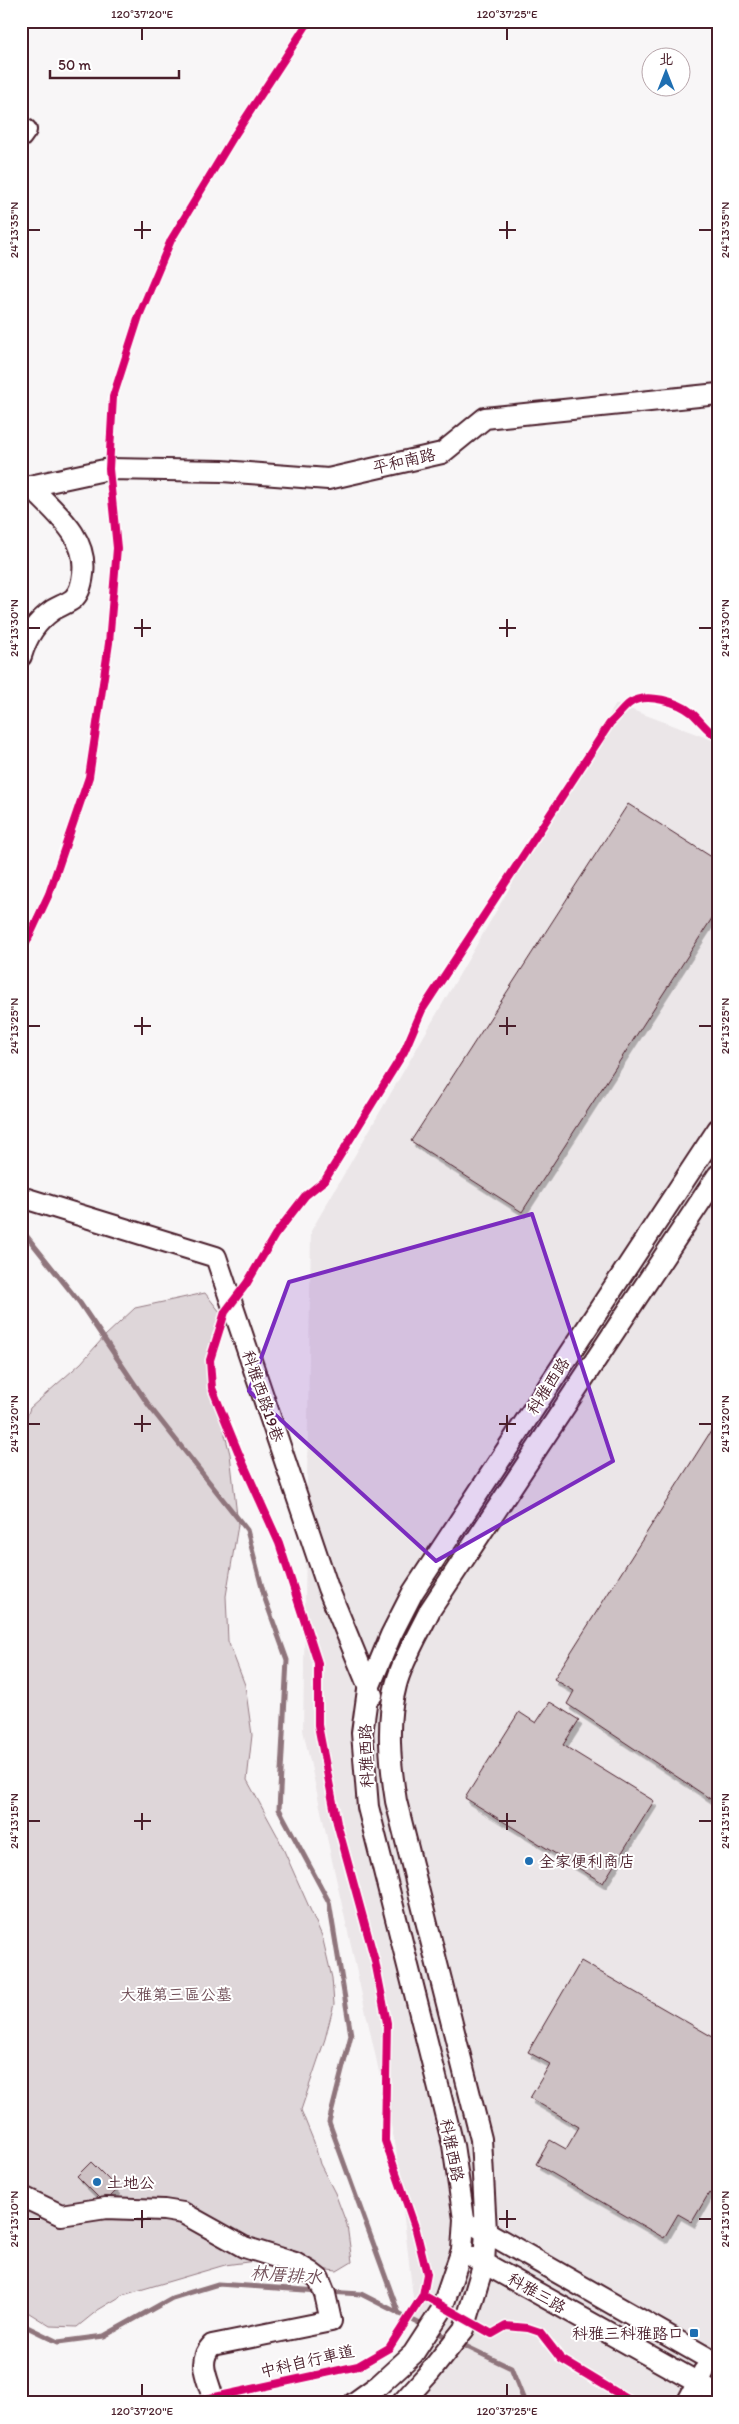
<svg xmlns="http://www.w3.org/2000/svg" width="739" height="2424" font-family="Itim,'LXGW WenKai TC',sans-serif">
<defs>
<filter id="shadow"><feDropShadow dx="3" dy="5.5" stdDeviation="0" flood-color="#0004"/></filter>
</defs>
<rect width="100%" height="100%" fill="#f8f6f7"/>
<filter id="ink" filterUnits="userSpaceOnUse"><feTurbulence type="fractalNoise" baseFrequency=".02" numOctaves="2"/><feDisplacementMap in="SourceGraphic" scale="10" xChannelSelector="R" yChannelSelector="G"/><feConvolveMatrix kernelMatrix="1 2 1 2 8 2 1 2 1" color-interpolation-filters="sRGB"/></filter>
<g filter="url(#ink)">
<!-- built -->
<polygon fill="#ebe6e8" points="616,704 718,742 718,2403 425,2403 396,2148 303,1730 311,1231"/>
<!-- green -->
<polygon fill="#ded6d9" stroke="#947a82" points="205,1293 220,1312 212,1355 217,1404 230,1454 238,1525 226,1596 228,1641 245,1685 252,1735 247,1780 277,1835 322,1936 332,1978 334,2004 325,2039 301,2110 314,2142 320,2164 335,2193 347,2225 352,2262 337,2271 308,2268 270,2259 225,2265 123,2295 98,2310 77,2327 50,2326 21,2308 21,1433 30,1408 81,1363 104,1337 135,1308"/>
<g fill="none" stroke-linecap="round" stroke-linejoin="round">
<!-- stream -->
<g stroke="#8f747b" stroke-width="5">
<polyline points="21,1229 80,1303 150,1407 247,1530 265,1599 287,1660 279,1809 329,1902 351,2035 329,2122 399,2314"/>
<polyline points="328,2292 361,2294 426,2327"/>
<polyline points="21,2324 58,2342 104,2336 172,2298 218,2284 319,2291"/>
<polyline points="434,2331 451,2339"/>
<polyline points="459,2343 511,2368 525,2403"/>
</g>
</g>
<!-- building -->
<g fill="#cdc1c4" stroke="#4a1f2b" filter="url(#shadow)">
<polygon points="628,804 718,861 718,909 522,1212 411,1141"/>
<polygon points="718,1420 718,1804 567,1704 574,1691 554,1679"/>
<polygon points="550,1702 579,1720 563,1745 654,1801 603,1883 465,1798 519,1712 536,1723"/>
<polygon points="581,1961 718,2040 718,2199 709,2193 692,2222 678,2214 664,2238 536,2164 550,2140 566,2149 579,2127 530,2098 550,2064 528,2052"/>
<polygon points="91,2162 118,2189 104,2203 77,2176"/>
</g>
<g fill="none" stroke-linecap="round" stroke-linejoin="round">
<!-- minor casing -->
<g stroke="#4a1f2b" stroke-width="24">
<g id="minor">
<polyline points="21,128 26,130 21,137"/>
<polyline points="21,488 109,469 222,471 328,479 442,453 485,418 718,394"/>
<path d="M21,656c6,-20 15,-34 32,-46 7,-4 15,-7 20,-11 7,-6 9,-16 10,-25 5,-38 -29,-62 -53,-88"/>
<polyline points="21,1197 216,1257 328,1588 372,1695"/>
<path d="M21,2196l40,19 45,-7 58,2 19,3 61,34 51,16 15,9 9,7 6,15 6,27 -119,24c-17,18 -2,36 2,58"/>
<polyline points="476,2226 718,2364"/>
<polyline points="473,2257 718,2394"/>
<polyline points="354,2403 379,2385 413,2354 441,2311 462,2250 464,2219 453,2145 368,1807 362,1733 368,1690 391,1635 413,1592 718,1129"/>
<path d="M402,2403l28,-31 34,-43 20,-66 2,-32 -5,-92 -85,-338c-6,-38 -10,-79 0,-116 6,-24 23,-52 34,-75l288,-435"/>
<polyline points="687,2403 704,2371"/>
</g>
</g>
<!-- minor -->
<use href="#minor" stroke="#fff" stroke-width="20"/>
<!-- cycleway casing -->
<g stroke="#fff" stroke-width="11">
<g id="cycleway">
<polyline points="21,954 49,894 89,777 109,643 117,548 109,469 113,397 139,316 171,240 234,136 309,21"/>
<path d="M423,2295l4,-21 -11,-44 -31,-89 2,-118 -12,-62 -38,-138 -19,-98v-62l-39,-120 -40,-89 -27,-66 -2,-28 15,-48 22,-29 28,-48 30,-39 20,-16 79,-128 18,-42 188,-287c7,-6 13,-15 20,-20 16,-11 49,-1 62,10 9,8 16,19 26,24"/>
<polyline points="187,2403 358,2366 389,2348 423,2295 492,2334 506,2326 528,2328 540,2332 561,2359 634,2403"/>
</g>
</g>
<!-- cycleway -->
<use href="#cycleway" stroke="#d6006c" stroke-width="8"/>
</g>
</g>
<!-- marked area -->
<path fill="#7b2cbf" fill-opacity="0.2" stroke="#7b2cbf" stroke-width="4" stroke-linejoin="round" d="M532,1214l81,247 -177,100 -187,-170 40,-109z"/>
<!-- ticks -->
<path fill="none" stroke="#4a1f2b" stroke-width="2" d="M142,28v12M507,28v12M142,221v18M507,221v18M28,230h12M134,230h17M499,230h17M699,230h13M142,619v18M507,619v18M28,628h12M134,628h17M499,628h17M699,628h13M142,1017v18M507,1017v18M28,1026h12M134,1026h17M499,1026h17M699,1026h13M142,1415v17M507,1415v17M28,1424h12M134,1424h17M499,1424h17M699,1424h13M142,1813v17M507,1813v17M28,1821h12M134,1821h17M499,1821h17M699,1821h13M142,2210v18M507,2210v18M28,2219h12M134,2219h17M499,2219h17M699,2219h13M142,2384v12M507,2384v12"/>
<!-- markers -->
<g fill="#1f6fb2" stroke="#fff" stroke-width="2">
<circle cx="529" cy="1861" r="5"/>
<circle cx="97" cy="2182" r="5"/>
<rect x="689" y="2328" width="10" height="10" rx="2.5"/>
</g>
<g text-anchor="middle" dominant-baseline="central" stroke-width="4" stroke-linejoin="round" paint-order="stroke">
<!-- street labels -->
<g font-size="16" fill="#4a1f2b" stroke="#fff">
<text transform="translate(404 461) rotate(-13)">平和南路</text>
<text transform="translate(548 1386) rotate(-57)">科雅西路</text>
<text transform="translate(263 1396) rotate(71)">科雅西路19巷</text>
<text transform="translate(366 1756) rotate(-92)">科雅西路</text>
<text transform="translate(452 2150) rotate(79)">科雅西路</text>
<text transform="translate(537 2293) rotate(30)">科雅三路</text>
<text transform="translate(307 2361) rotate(-13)">中科自行車道</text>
</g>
<!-- poi labels -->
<g font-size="16" fill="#4a1f2b" stroke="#fff" text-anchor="start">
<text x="539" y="1861">全家便利商店</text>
<text x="107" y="2182">土地公</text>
<text x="684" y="2333" text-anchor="end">科雅三科雅路口</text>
</g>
<!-- park labels -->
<g font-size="16" fill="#6f4d56" stroke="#fff">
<text x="176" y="1994">大雅第三區公墓</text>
</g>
<!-- water labels -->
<g font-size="18" font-style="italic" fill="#72515a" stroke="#fff">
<text transform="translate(286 2275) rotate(4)">林厝排水</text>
</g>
</g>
<!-- margin -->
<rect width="739" height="2424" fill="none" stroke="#fff" stroke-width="55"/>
<!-- north arrow -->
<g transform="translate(666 72)"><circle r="24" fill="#ffffff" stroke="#b7a5aa"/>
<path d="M0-4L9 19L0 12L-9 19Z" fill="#1f6fb2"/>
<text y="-8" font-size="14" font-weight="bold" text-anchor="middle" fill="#4a1f2b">北</text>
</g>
<!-- scale -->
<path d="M50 70v8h129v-8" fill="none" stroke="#4a1f2b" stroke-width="2.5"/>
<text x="58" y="70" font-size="15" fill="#4a1f2b" stroke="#ffffff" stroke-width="4" paint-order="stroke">50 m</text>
<rect x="28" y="28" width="684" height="2368" fill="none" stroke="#4a1f2b" stroke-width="2"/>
<g font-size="12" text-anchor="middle" fill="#4a1f2b">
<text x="142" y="18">120°37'20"E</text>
<text x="507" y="18">120°37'25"E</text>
<text transform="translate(14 230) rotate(-90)" y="4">24°13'35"N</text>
<text transform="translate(725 230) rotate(-90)" y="4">24°13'35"N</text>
<text transform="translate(14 628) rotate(-90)" y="4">24°13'30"N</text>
<text transform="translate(725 628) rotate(-90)" y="4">24°13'30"N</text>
<text transform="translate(14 1026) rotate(-90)" y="4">24°13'25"N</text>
<text transform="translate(725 1026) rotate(-90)" y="4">24°13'25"N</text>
<text transform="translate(14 1424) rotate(-90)" y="4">24°13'20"N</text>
<text transform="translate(725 1424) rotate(-90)" y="4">24°13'20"N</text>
<text transform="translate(14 1821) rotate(-90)" y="4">24°13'15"N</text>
<text transform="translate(725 1821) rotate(-90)" y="4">24°13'15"N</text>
<text transform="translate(14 2219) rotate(-90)" y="4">24°13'10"N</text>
<text transform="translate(725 2219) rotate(-90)" y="4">24°13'10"N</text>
<text x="142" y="2415">120°37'20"E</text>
<text x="507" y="2415">120°37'25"E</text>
</g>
</svg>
